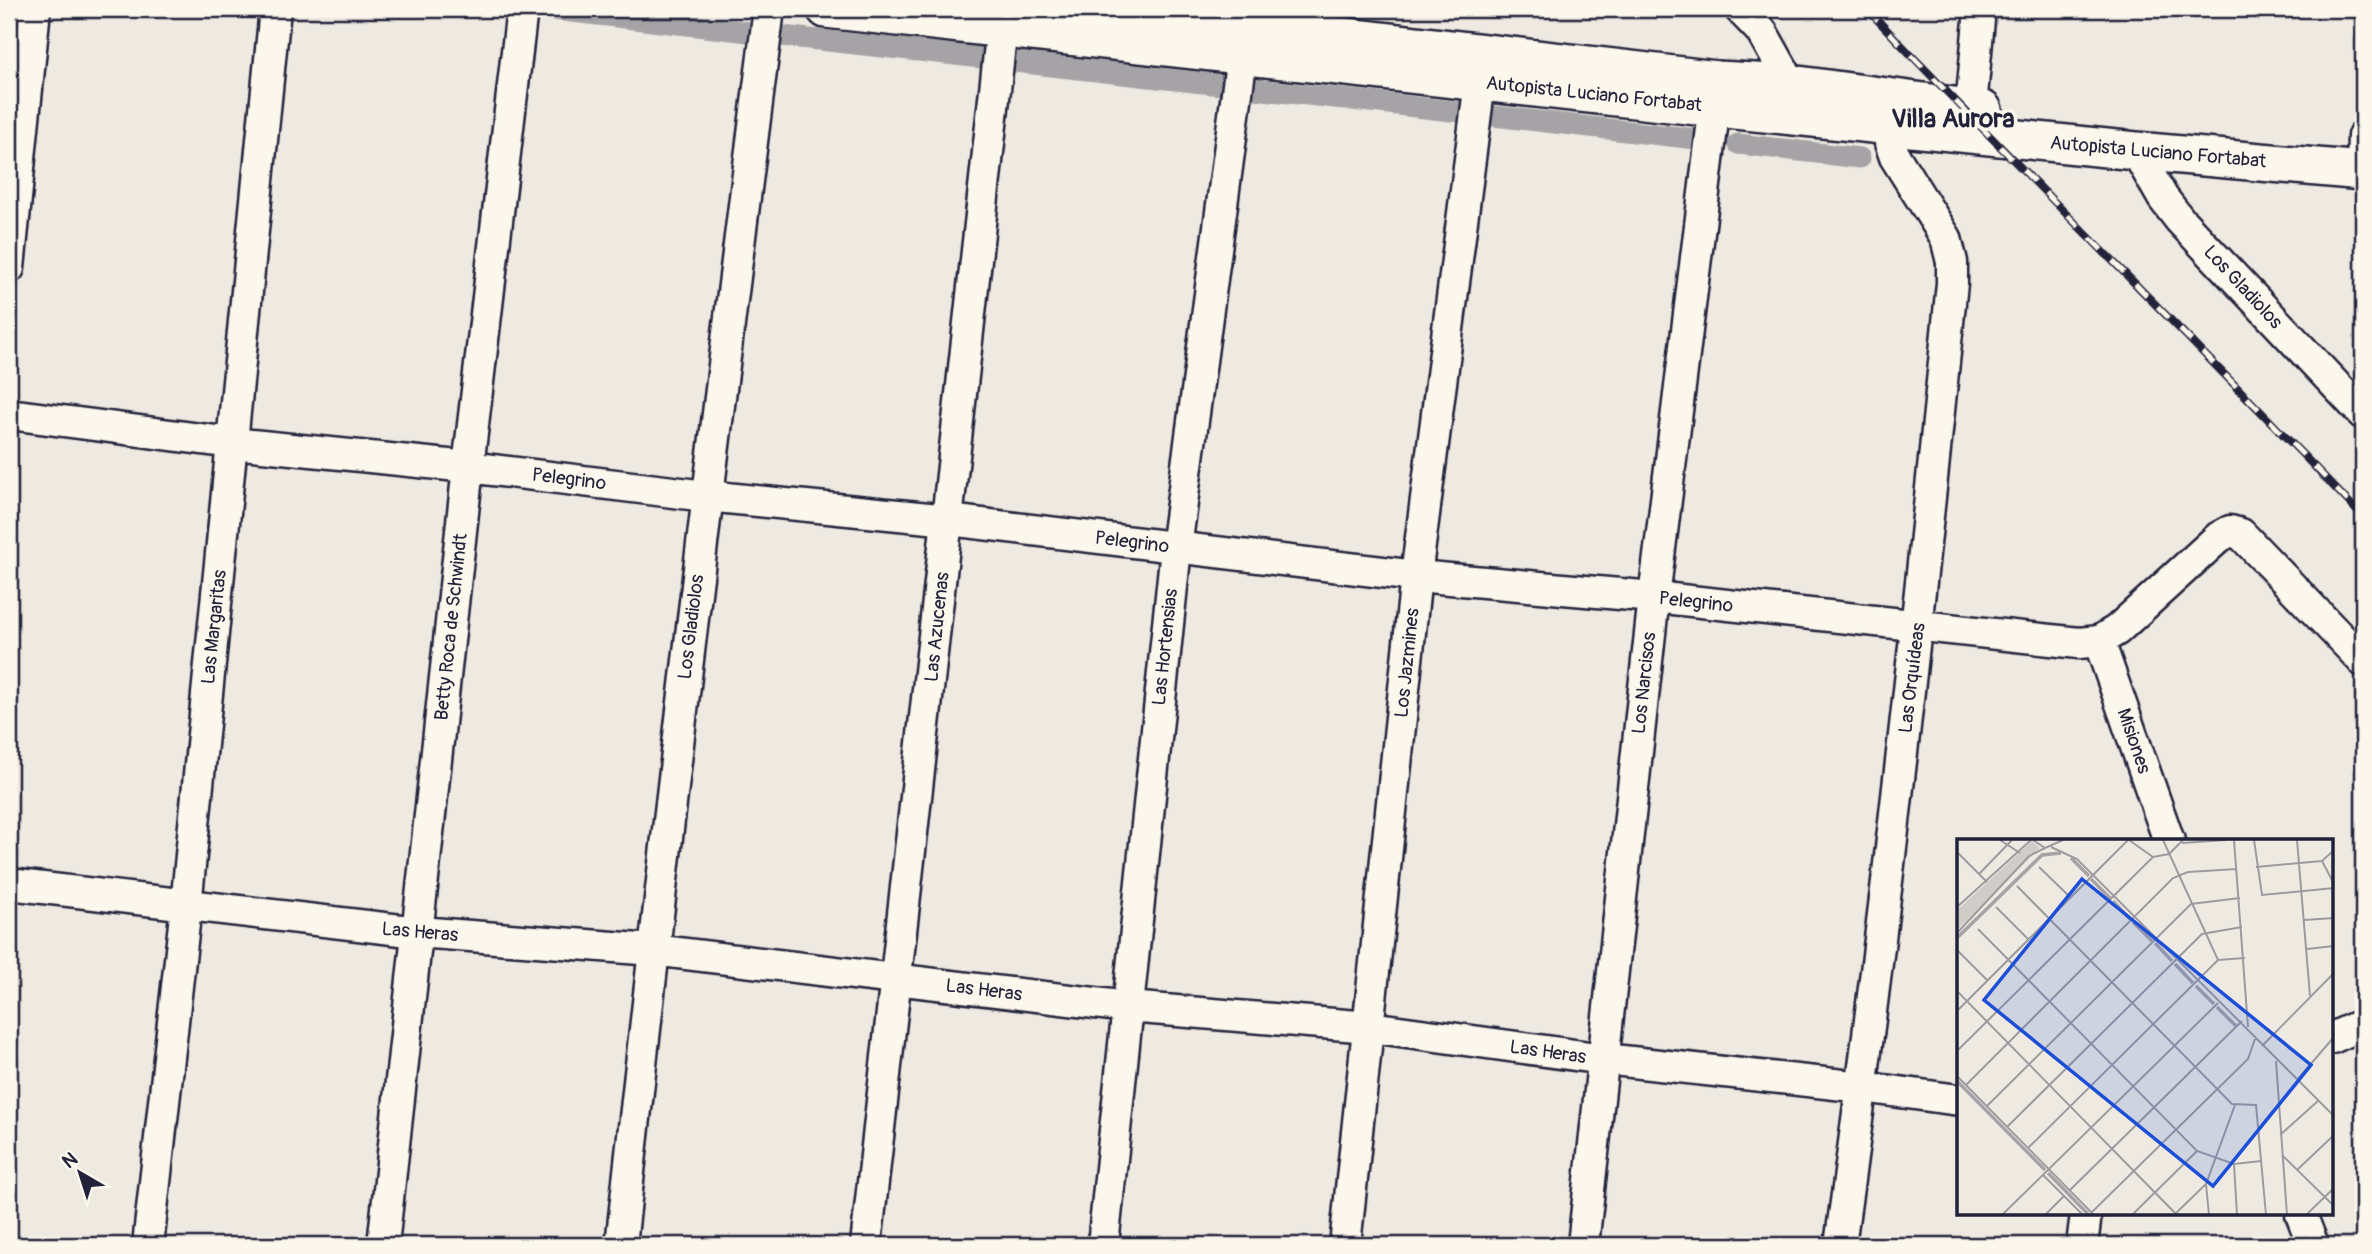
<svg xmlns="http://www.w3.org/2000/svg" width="2372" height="1254" font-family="Pangolin,sans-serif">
<rect width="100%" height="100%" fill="#eeeae2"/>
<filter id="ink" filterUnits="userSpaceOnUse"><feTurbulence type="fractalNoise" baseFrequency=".0143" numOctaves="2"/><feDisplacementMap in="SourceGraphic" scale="14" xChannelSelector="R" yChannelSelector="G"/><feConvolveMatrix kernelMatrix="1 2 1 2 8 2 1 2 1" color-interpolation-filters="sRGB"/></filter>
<g filter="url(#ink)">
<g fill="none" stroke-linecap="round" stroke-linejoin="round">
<!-- canal -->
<g stroke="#a6a3a7" stroke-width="21">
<polyline points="545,9 749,32"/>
<polyline points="782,36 982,58"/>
<polyline points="1015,62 1221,85"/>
<polyline points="1254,89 1460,112"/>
<polyline points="1493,116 1705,140"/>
<polyline points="1738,144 1860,158"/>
</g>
<!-- minor casing -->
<g stroke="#22223b" stroke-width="35">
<g id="minor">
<polyline points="1740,9 1762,32 1791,84"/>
<polyline points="1969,129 1980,9"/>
<polyline points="2136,151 2163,198 2180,220 2363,414"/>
<polyline points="2362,171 2363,136"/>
<polyline points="9,268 35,9"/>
<polyline points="9,414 232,443 468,467 706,496 949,520 1416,576 1654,597 2079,643 2099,641 2117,630 2219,537 2230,531 2241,534 2363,661"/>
<polyline points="2099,641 2169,841"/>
<polyline points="9,884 418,932 653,950 1128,1007 1370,1027 1604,1059 1862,1087 1959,1100"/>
<polyline points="2332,1038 2363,1024"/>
<polyline points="2301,1214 2313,1245"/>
<polyline points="148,1245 186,906 275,9"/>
<polyline points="383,1245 468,467 522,9"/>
<path d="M621,1245c45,-413 95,-824 148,-1236"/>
<polyline points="866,1245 1004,9"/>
<polyline points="1103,1245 1176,548 1245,33"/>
<polyline points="1345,1245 1416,576 1480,82"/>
<polyline points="1583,1245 1654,597 1717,88"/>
<path d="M1840,1245c45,-320 80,-641 112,-962v-21l-6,-24 -51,-81 -5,-14 2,-17"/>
<polyline points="2082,1245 2086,1214"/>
</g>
</g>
<!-- major casing -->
<g stroke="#22223b" stroke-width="42">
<g id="major">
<polyline points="826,9 1715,108 2136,151 2363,171"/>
<polyline points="1107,9 1717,80 1791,84 1983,110"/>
</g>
</g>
<!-- minor -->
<use href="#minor" stroke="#fbf7ec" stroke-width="30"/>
<!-- major -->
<use href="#major" stroke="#fbf7ec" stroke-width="37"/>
<!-- rail casing -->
<g stroke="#22223b" stroke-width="8">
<path id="rail" d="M1867,9c163,171 332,337 496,508"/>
</g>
<!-- rail -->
<use href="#rail" stroke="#fbf7ec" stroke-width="5" stroke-dasharray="16" stroke-linecap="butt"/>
</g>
</g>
<g text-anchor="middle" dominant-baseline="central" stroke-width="7" stroke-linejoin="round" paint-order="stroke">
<!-- street labels -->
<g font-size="19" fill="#22223b" stroke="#fbf7ec">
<text transform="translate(1594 94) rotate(6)">Autopista Luciano Fortabat</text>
<text transform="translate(2158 152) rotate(5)">Autopista Luciano Fortabat</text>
<text transform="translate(2243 287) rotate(47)">Los Gladiolos</text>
<text transform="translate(569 479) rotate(7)">Pelegrino</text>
<text transform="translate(1132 542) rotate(7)">Pelegrino</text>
<text transform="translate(1696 602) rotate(6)">Pelegrino</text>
<text transform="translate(214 627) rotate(-84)">Las Margaritas</text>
<text transform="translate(451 627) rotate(-84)">Betty Roca de Schwindt</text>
<text transform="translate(691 627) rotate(-83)">Los Gladiolos</text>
<text transform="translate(937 627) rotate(-84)">Las Azucenas</text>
<text transform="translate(1165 647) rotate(-84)">Las Hortensias</text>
<text transform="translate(1407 663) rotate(-84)">Los Jazmines</text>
<text transform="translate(1912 678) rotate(-83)">Las Orquídeas</text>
<text transform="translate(1644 683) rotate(-84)">Los Narcisos</text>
<text transform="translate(2134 741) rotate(71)">Misiones</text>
<text transform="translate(420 932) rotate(5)">Las Heras</text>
<text transform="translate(984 990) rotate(7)">Las Heras</text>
<text transform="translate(1548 1052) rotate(8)">Las Heras</text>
</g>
<!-- district labels -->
<g font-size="26" font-weight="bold" fill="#22223b" stroke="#fbf7ec">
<text x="1953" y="119">Villa Aurora</text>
</g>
</g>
<!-- overview -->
<g transform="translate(1957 839)">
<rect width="376" height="376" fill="#eeeae2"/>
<path d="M75,2l8,7 -83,82v-20z" fill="#d0cdc9"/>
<path fill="none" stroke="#a6a3a7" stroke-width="3.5" d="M114,19l18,18M134,40l19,19M156,62l17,18M176,83l19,19M0,99l85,-83 19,-2M198,104l17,18M218,125l18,19M239,147l18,18M260,168l19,19M0,242l88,89M91,334l41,42"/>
<path fill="none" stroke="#9c9a9f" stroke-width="2" d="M43,1l20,13M76,1l12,8 18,-8M172,1l24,17 16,-3 14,-14M206,1l55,120M277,1l14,187M297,1l8,55 72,-7M340,1l13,156M225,4l44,-3M94,8l26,12 257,257M0,13l30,30M365,22l12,23M82,28l31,30M299,28l66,-6 12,-11M22,35l33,-34M60,47l215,218 24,1 10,110M0,68l74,-67M39,68l32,32M347,81l30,-2M21,90l219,222 37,13 27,-3M0,94l72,-77 16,-8M350,110l27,-3M0,111l30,30M0,152l220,224M0,172l171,-171M305,207l72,-73M0,212l196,-194M319,222l11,154M0,237l137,139M340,241l37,-43M9,246l207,-207 15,-6 49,-3M30,267l204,-202 49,-6M50,288l195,-193 40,-7M323,296l38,-34M71,309l190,-188 27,-2M325,316l52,51M277,325l3,51M340,331l37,-35M86,336l40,40M249,345l3,31M112,352l173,-170M135,373l156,-153 7,-20M45,376l216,-212M88,376l19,-19M175,376l65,-64M217,376l32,-31 29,-79M349,376l28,-27"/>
<path fill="#1d4ed8" fill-opacity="0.15" stroke="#1d4ed8" stroke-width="3.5" d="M125,40l229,186 -98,121 -229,-186z"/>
<rect width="376" height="376" fill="none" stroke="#22223b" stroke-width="3.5"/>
</g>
<!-- margin -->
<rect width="2372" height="1254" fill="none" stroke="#fbf7ec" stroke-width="35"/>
<rect x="18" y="18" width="2337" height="1219" fill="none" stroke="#22223b" stroke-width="2.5" filter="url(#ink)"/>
<!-- north arrow -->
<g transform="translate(80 1173) rotate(321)" stroke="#fbf7ec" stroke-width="5" paint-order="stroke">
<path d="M0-5L12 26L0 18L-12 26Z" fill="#22223b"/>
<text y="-10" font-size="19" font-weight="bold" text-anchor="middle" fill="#22223b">N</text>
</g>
</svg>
